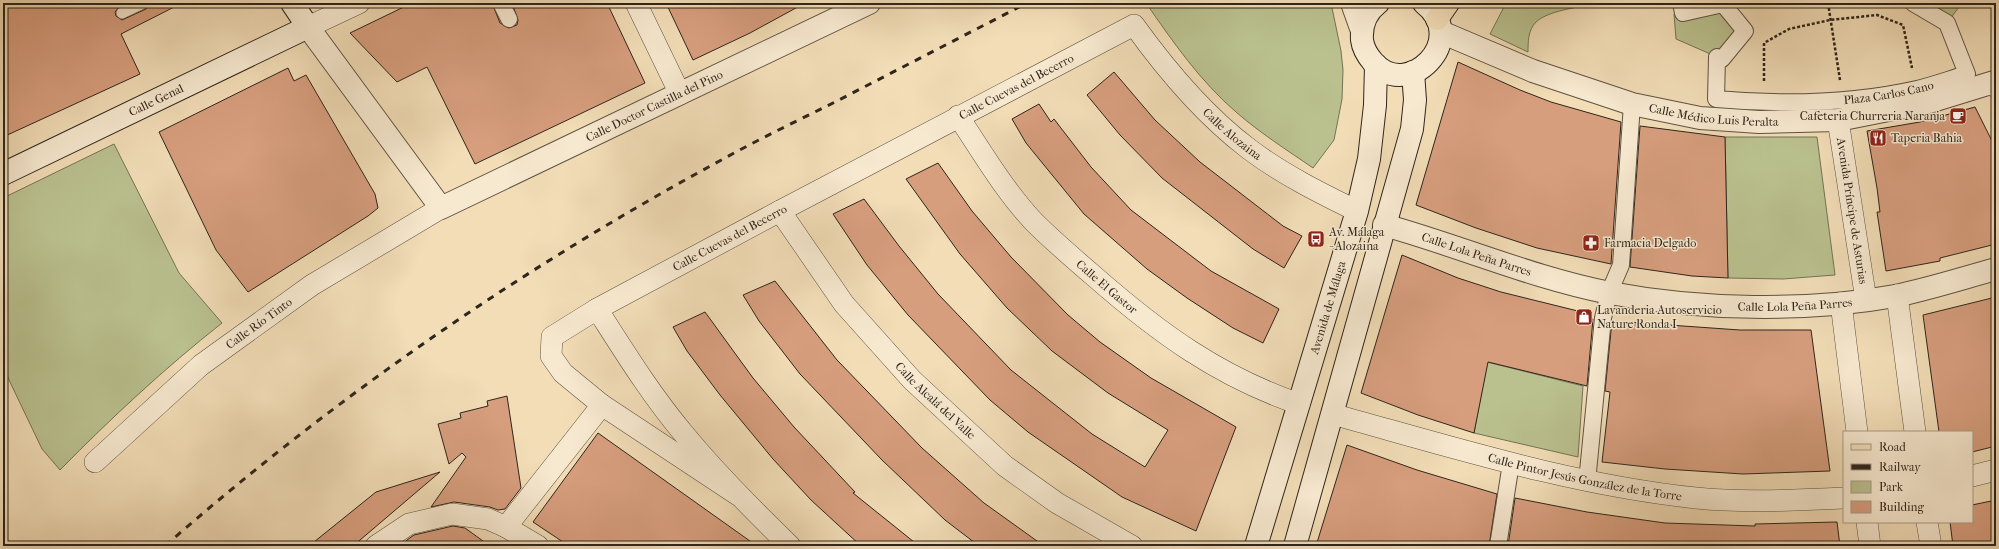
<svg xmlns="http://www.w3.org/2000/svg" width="1999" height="549" font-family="'IM FELL French Canon',serif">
<rect width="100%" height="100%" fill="#f2ddb7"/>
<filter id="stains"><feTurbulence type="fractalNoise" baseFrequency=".005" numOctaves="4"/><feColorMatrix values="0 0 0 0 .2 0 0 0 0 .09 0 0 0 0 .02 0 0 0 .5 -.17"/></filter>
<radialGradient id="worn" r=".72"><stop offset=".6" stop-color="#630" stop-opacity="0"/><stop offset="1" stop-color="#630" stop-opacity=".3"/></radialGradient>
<!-- green -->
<g fill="#bac18f" stroke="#747355">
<path d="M1146,3h185l10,48 2,19 -1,29 -8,41 -21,28c-26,-18 -53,-35 -77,-56 -36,-31 -63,-70 -90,-109z"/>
<path d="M1506,3h99c-18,3 -55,6 -69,19 -8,8 -8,20 -8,30l-38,-18z"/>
<polygon points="1913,3 1962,3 1947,23"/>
<polygon points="1723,4 1745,31 1722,59 1676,39 1674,14"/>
<polygon points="1725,137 1817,137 1835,275 1783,279 1728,278"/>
<path d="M114,144l65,129 43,50c-57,45 -111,95 -162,147l-18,-21 -33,-69 -6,-17v-165z"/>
<polygon points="1487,362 1583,386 1578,457 1474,433"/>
</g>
<!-- building -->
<g fill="#d79e7e" stroke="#2e251b">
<polygon points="3,3 127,3 119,7 115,12 116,16 122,20 146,9 150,3 182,3 121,34 140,74 3,137"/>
<polygon points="412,3 492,3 500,23 509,28 517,25 518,20 512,3 607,3 645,83 475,164 427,67 397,82 350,33"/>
<polygon points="666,3 805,3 750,33 693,60"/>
<polygon points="1458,62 1520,90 1551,102 1621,122 1611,264 1537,248 1476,228 1416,205"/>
<polygon points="288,68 294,81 306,75 375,194 378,208 368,216 248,292 216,250 159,132"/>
<polygon points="1114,72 1155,120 1200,162 1283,226 1302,236 1284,268 1253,249 1162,178 1120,135 1087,95"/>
<polygon points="1039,104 1051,122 1054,119 1091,167 1131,210 1211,271 1279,309 1263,343 1233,328 1187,298 1147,269 1084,214 1026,143 1012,119"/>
<polygon points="1975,107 1996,149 1996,244 1940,258 1940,261 1886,271 1877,212 1880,212 1877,188 1867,131 1920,122"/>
<polygon points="1640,126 1725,137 1728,278 1692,276 1630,267"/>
<polygon points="938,163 972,211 1011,257 1068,315 1100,342 1151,378 1236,427 1196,531 1122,497 1028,432 990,400 908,315 867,265 833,214 864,199 899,246 938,294 1011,370 1092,434 1145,467 1168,430 1108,393 1052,351 1007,308 960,254 906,179"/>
<polygon points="1402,255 1458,278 1501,292 1590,314 1589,319 1593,319 1587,386 1488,362 1474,433 1418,415 1361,393"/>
<polygon points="775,281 837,360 922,448 984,503 1044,546 979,546 945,520 882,460 800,374 759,321 743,295"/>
<polygon points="1996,297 1996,446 1972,452 1972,432 1939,432 1923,315"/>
<polygon points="705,312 753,378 794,427 855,492 853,493 919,546 861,546 811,500 773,459 720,395 687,351 673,327"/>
<polygon points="1612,321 1740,330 1811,330 1830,471 1743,474 1665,469 1602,462 1610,392 1605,391"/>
<polygon points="507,396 521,488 505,509 498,510 490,507 454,502 431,507 466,457 462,453 449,464 438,424 461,418 460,413 488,406 487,401"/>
<polygon points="598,433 757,546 569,546 533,522"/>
<polygon points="1347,445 1417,470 1497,494 1489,546 1316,546"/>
<polygon points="440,472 353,546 309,546 376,492"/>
<polygon points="1515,498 1587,512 1665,523 1755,526 1755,524 1837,522 1840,546 1508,546"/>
<polygon points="1996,500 1996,546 1953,546 1950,522 1972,522 1972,505"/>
<polygon points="453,526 465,528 490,546 403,546 407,540 414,535"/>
</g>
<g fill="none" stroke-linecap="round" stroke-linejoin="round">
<!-- service casing -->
<g stroke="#5f5342" stroke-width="12">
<polyline id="service" points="122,13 143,3"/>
</g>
<!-- pedestrian casing -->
<g stroke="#5f5342" stroke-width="18">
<g id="pedestrian">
<polyline points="501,3 509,19"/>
<path id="s1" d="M1681,3l2,10 40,-9 22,27 -23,28 -5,-2 -1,42c67,6 134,5 201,-10 17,-4 33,-10 50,-15l-20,-51 -34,-20"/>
<polyline points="1587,482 1603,318 1609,293 1621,265 1632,104"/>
<polyline points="1498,546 1511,463"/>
</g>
</g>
<!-- minor casing -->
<g stroke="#5f5342" stroke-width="22">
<g id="minor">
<polyline points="636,3 680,94"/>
<polyline points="308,27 359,3"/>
<path id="s2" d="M958,116c24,36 46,74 76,106 19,19 40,37 61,55 64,56 123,99 204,127"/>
<path id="s3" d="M1838,120l28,180"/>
<path id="s4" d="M780,211l64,93 68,76 93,86 52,37 75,43"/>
<polyline points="1897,295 1915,432"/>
<polyline points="1841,303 1857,432"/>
<path d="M597,309c27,42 54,86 87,125 32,39 69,76 106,112"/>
<path id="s5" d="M1332,414c120,33 240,71 364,84 49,5 99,2 148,0"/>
<path id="s6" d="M95,462l106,-97 111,-80 129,-77"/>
<polyline points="1972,476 1996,470"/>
<path id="s7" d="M738,495l-136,-90 -39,-32 -12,-17 1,-19 45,-28 183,-98 354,-186c33,46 70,90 115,124 33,25 71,44 108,62"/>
<polyline points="1867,522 1870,546"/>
<polyline points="1927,522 1931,546"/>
<polyline points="506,527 602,405"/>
<polyline points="376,546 409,524 452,514 488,519 506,527 538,546"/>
</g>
</g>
<!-- tertiary casing -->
<g stroke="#5f5342" stroke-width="24">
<g id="tertiary">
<polyline points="1352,3 1362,31"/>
<path id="s8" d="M308,27l133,181 428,-205"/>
<path id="s9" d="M1441,32l92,39 99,33 68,14 59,4 79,-2 91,-18 65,-20 2,4"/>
<path id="s10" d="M1384,225c76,21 149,53 226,68 90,17 196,19 285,3 34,-7 68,-18 101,-27"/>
</g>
</g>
<!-- secondary casing -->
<g stroke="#2e251b" stroke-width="24">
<g id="secondary">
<path d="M1378,3c-12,9 -17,22 -16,37 1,8 5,15 11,22 34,40 98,-22 51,-59"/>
<path id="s11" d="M3,174l305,-147 -16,-24"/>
<path id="s12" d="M1256,546l101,-335 12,-52 6,-54 1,-40"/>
<polyline points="1295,546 1412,129 1415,100 1413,72"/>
</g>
</g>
<!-- primary casing -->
<g stroke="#2e251b" stroke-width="24">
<polyline id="primary" points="1437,19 1448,3"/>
</g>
<!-- path -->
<g stroke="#2e251b" stroke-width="2.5" stroke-dasharray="3 2" stroke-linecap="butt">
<polyline points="1828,3 1840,80"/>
<polyline points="1764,81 1764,43 1789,29 1830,20 1877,15 1903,25 1912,68"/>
</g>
<!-- service -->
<use href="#service" stroke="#f7e9d0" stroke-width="11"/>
<!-- pedestrian -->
<use href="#pedestrian" stroke="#f7e9d0" stroke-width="16"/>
<!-- minor -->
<use href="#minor" stroke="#f7e9d0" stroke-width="21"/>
<!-- tertiary -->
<use href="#tertiary" stroke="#f7e9d0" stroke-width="22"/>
<!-- secondary -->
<use href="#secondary" stroke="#f7e9d0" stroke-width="22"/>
<!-- primary -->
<use href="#primary" stroke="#f2ddb7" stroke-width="22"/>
<!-- rail -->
<path stroke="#2e251b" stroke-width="3" stroke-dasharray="7 7" stroke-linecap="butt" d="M165,546c171,-150 360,-280 560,-388 36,-20 74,-38 110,-56 64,-33 128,-66 192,-99"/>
</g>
<!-- icons -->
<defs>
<g id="cafe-square" transform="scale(0.9)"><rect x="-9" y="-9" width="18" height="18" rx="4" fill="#8f2418" stroke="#f7e9d0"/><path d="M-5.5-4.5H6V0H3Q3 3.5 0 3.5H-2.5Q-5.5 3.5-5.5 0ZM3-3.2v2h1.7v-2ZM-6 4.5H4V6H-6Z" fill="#fff"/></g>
<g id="restaurant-square" transform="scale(0.9)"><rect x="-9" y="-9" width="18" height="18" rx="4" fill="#8f2418" stroke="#f7e9d0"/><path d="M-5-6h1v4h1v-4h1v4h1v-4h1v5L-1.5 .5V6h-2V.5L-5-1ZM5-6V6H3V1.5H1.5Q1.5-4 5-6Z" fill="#fff"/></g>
<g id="bus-square" transform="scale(0.9)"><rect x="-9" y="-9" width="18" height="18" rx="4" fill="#8f2418" stroke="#f7e9d0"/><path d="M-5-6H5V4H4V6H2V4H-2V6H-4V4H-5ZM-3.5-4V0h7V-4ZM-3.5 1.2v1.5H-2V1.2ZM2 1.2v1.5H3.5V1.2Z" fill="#fff"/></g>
<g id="pharmacy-square" transform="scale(0.9)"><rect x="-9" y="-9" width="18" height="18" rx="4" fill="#8f2418" stroke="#f7e9d0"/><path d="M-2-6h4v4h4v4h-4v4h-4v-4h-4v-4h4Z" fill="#fff"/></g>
<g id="shop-square" transform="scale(0.9)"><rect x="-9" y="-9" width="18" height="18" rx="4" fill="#8f2418" stroke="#f7e9d0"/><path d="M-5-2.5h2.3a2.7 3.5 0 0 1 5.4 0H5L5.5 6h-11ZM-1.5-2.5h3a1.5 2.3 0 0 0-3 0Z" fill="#fff"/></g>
</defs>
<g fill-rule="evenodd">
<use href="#cafe-square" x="1958" y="116"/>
<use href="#restaurant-square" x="1878" y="138"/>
<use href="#bus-square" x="1316" y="239"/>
<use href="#pharmacy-square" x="1591" y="243"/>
<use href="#shop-square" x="1584" y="317"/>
</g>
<g text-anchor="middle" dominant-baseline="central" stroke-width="3" stroke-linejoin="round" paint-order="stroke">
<!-- street labels -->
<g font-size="12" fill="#2e251b" stroke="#f7e9d0">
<text stroke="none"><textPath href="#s7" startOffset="781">Calle Cuevas del Becerro</textPath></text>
<text stroke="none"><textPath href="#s1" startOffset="343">Plaza Carlos Cano</textPath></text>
<text stroke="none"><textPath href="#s11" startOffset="170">Calle Genal</textPath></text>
<text stroke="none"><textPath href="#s8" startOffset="461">Calle Doctor Castilla del Pino</textPath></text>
<text stroke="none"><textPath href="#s9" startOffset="287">Calle Médico Luis Peralta</textPath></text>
<text stroke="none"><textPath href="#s7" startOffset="1061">Calle Alozaina</textPath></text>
<text stroke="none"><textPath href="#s3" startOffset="92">Avenida Príncipe de Asturias</textPath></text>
<text stroke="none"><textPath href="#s7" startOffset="457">Calle Cuevas del Becerro</textPath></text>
<text stroke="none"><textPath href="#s10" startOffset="97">Calle Lola Peña Parres</textPath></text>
<text stroke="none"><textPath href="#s2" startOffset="228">Calle El Gastor</textPath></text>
<text stroke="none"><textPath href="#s10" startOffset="422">Calle Lola Peña Parres</textPath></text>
<text stroke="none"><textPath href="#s12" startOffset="249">Avenida de Málaga</textPath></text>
<text stroke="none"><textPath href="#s6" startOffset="215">Calle Río Tinto</textPath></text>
<text stroke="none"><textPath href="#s4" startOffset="246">Calle Alcalá del Valle</textPath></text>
<text stroke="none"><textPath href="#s5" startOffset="261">Calle Pintor Jesús González de la Torre</textPath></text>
</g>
<!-- poi labels -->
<g font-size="12" fill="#2e251b" stroke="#f7e9d0" text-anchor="start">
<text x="1945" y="116" text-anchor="end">Cafeteria Churreria Naranja</text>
<text x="1891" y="138">Taperia Bahia</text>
<text x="1329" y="232">Av. Málaga<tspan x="1329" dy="14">- Alozaina</tspan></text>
<text x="1604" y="243">Farmacia Delgado</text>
<text x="1597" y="310">Lavanderia Autoservicio<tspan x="1597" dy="14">Nature Ronda I</tspan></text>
</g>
</g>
<!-- margin -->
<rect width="1999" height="549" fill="none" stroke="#f2ddb7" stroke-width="16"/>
<rect x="4" y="4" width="1991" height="541" fill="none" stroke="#2e251b" stroke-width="2"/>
<rect x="8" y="8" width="1983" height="533" fill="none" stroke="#2e251b"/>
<!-- legend -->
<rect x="1843" y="431" width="130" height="92" fill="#f7e9d0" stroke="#a79b88"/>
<rect x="1851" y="444" width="20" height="6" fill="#f2ddb7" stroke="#a79b88"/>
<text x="1879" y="451" font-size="12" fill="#2e251b">Road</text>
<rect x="1851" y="464" width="20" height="6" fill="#2e251b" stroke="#a79b88"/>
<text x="1879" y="471" font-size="12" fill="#2e251b">Railway</text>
<rect x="1851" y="481" width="20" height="12" fill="#bac18f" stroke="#a79b88"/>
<text x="1879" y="491" font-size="12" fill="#2e251b">Park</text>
<rect x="1851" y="501" width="20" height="12" fill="#d79e7e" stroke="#a79b88"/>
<text x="1879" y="511" font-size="12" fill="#2e251b">Building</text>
<rect width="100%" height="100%" filter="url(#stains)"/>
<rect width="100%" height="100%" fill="url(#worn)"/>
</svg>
